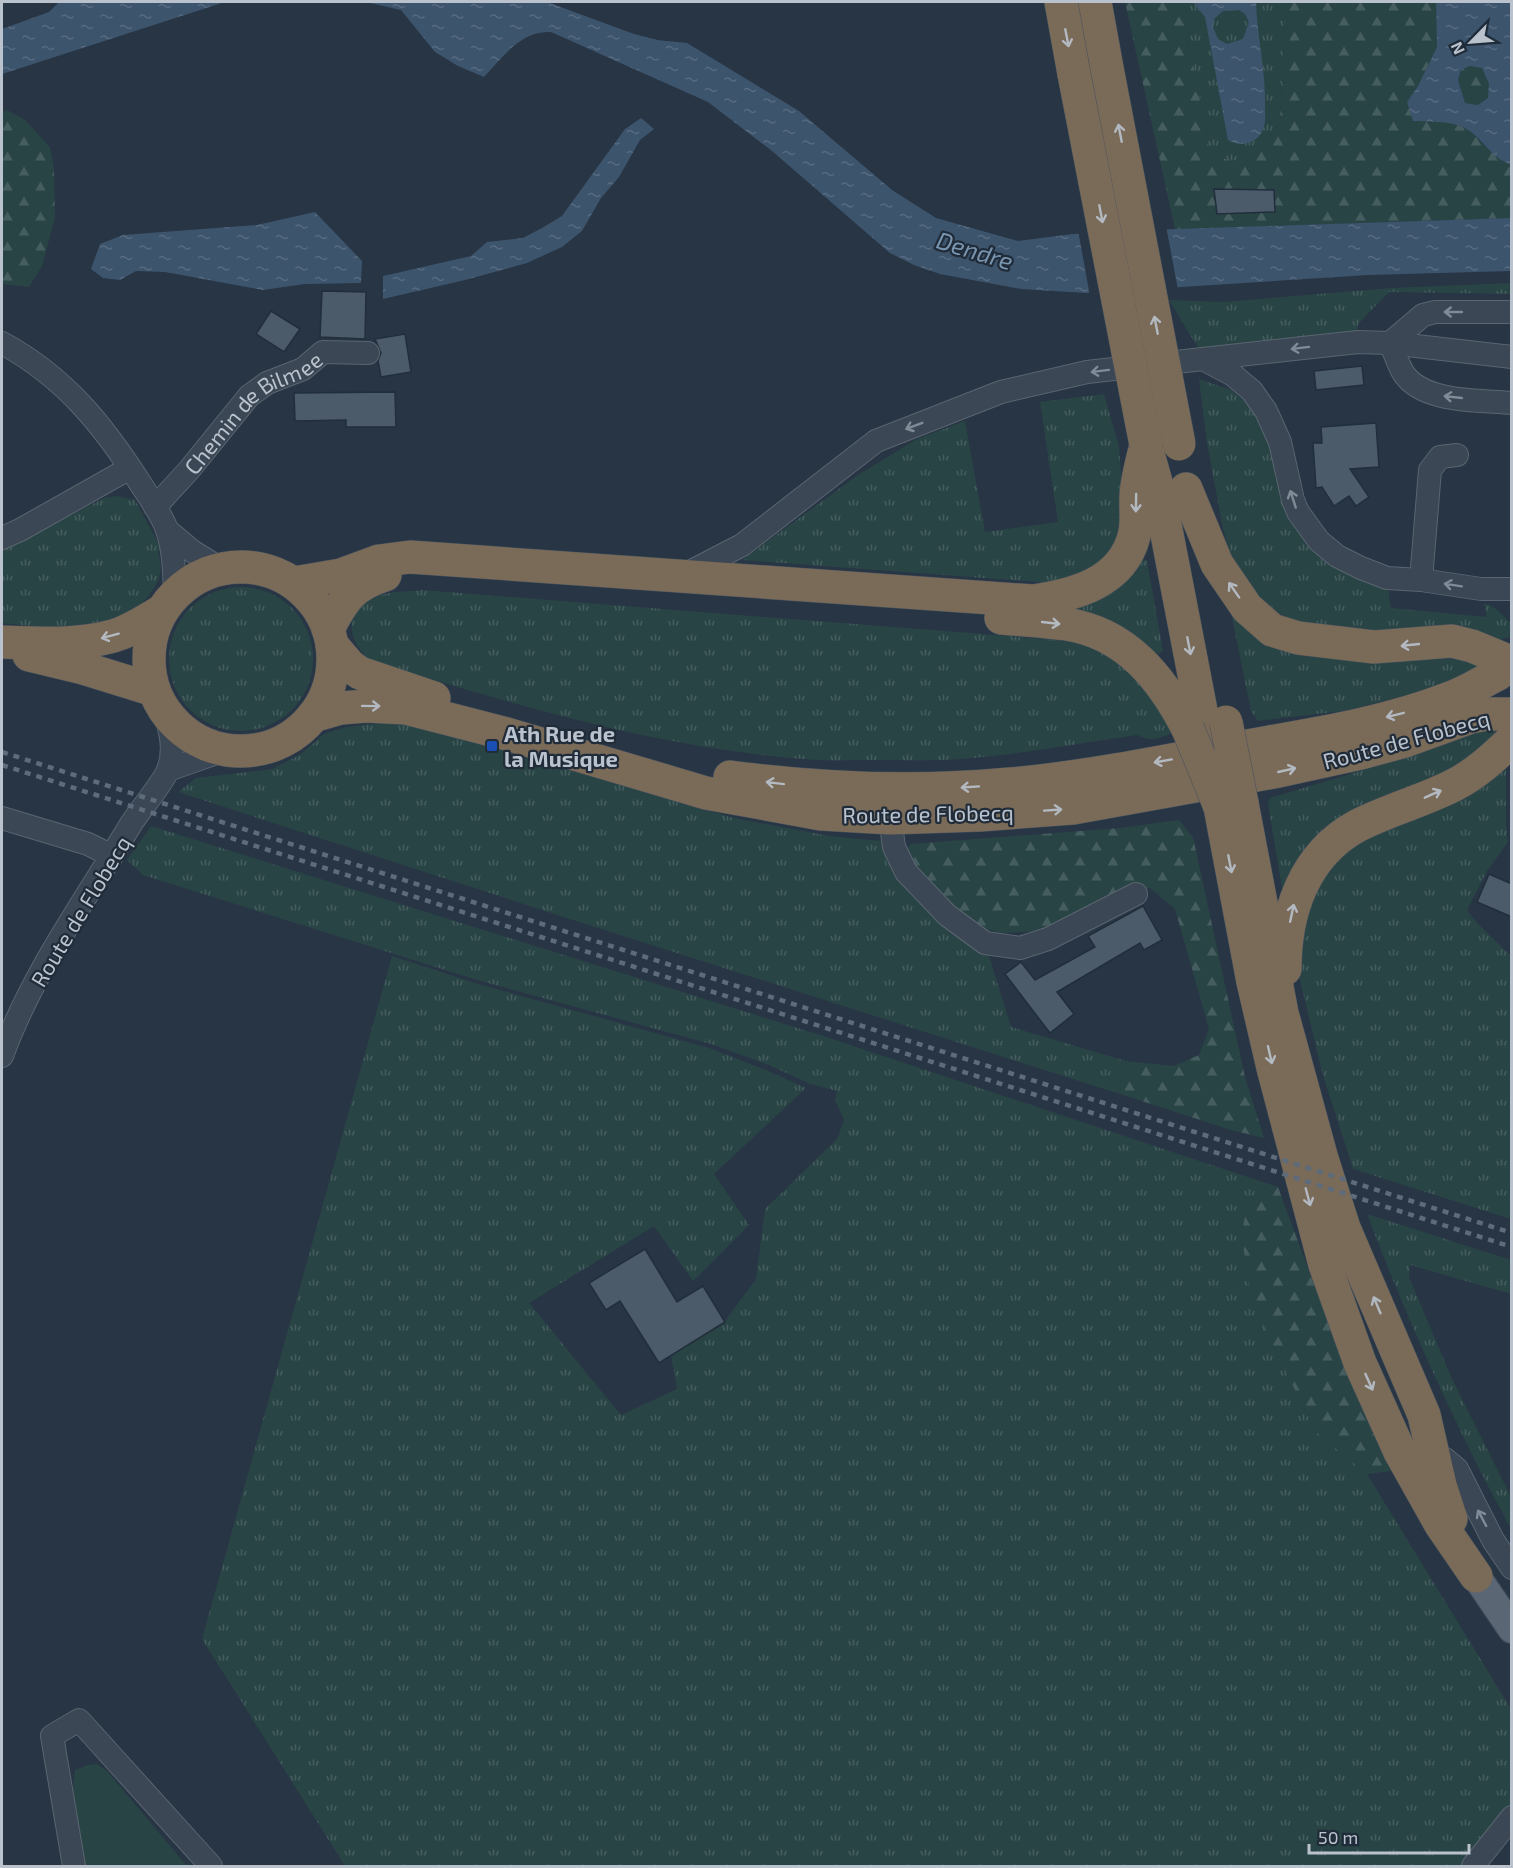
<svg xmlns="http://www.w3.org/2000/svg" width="1513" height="1868" font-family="'Exo 2',sans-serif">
<defs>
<pattern id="grass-tufts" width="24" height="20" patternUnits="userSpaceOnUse" patternTransform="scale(1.5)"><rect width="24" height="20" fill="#294445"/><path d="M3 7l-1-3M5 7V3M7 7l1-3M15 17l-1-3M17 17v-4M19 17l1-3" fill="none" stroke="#465d5f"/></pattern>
<pattern id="forest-firs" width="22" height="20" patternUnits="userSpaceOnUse" patternTransform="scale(1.5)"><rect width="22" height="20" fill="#294445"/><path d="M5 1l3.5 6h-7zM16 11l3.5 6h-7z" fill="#465d5f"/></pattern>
<pattern id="water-ripples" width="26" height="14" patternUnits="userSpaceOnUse" patternTransform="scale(1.5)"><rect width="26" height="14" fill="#3d546d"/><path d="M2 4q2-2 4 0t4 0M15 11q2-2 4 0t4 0" fill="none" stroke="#576b81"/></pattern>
</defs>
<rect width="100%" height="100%" fill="#273544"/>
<!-- grass -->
<g fill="url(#grass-tufts)">
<polygon points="1181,2 1286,2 1280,123 1258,153 1232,162 1210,152"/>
<polygon points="1511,283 1511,294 1389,292 1358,324 1358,342 1203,356 1169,300 1223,302 1392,288"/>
<polygon points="1199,379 1231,390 1253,408 1270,429 1292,518 1388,589 1391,608 1487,617 1484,603 1495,608 1510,622 1511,637 1501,639 1479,636 1383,636 1278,619 1261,604 1232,558 1223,529 1207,443"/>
<polygon points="1104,394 1119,447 1125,525 1111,556 1067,584 742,560 858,475 917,439 965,421 985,532 1058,522 1040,402"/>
<path d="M116,496l19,4 26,48 -3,4c5,16 3,26 -6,39 -26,39 -81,36 -122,41l-1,-6 -27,-3v-72l102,-53z"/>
<polygon points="1141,558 1147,561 1163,651 1159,654 1073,613 1075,606"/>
<circle cx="241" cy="659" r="72"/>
<path d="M422,590l649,51 37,8 22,15 45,67c-13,8 -25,11 -38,4 -64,9 -129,22 -194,25 -24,1 -48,0 -73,0 -18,0 -36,1 -54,0 -152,-10 -298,-55 -443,-98 -19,-13 -32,-41 -10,-59 15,-12 41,-11 59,-13z"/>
<polygon points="1228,598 1251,623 1417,651 1490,661 1475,676 1408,695 1343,711 1258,721 1251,711"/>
<polygon points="382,723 418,726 734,818 830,836 881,841 901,874 989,956 1011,1027 1126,1061 1117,1093 573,920 178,792 196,778 272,769 301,754 324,734 346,727"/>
<polygon points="1511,726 1490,752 1352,818 1285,906 1268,804 1270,798 1380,765 1470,732"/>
<polygon points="1506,765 1506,823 1508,842 1487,871 1467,910 1477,923 1511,956 1511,1219 1353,1169 1322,1072 1299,976 1301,918 1314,885 1351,845"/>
<polygon points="151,826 826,1037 1278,1187 1246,1212 1241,1235 1253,1304 1315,1431 1367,1474 1511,1709 1511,1804 1483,1856 1473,1866 345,1866 202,1639 392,956 475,983 709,1048 766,1070 806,1088 714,1174 749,1225 693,1281 654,1226 529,1303 621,1415 677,1389 671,1355 725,1321 756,1279 765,1209 837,1139 844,1120 835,1100 837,1091 810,1084 769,1065 711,1044 477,980 143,875 127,860"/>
<path d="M1367,1214l144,46v34l-101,-29 -1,12 43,102 59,118v32c-55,-101 -103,-207 -144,-315z"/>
</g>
<!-- forest -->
<g fill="url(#forest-firs)">
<polygon points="1125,2 1181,2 1210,152 1232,162 1258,153 1280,123 1286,2 1436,2 1437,47 1418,86 1407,102 1469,130 1503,162 1511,164 1511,218 1175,229"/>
<polygon points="1470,66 1482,68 1489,84 1489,98 1478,105 1465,103 1458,80 1461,70"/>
<polygon points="7,110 25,120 50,147 54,169 55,217 42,266 29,287 2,284 2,112"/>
<polygon points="1179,820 1193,837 1245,1077 1264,1138 1231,1130 1117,1093 1126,1061 1174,1066 1199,1055 1209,1029 1175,909 1150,888 1128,890 1041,931 1001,933 980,928 947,908 906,854 910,844 1120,828"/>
<polygon points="1278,1187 1311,1277 1392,1471 1367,1474 1315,1431 1253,1304 1241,1235 1246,1212"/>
</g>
<!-- park -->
<polygon fill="#294445" points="97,1764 107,1771 187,1866 85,1866 73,1790 75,1770 88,1765"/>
<!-- water -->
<g fill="url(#water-ripples)" fill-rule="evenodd">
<polygon points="59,2 225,2 2,74 2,29 49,12"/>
<path d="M366,2h181l87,32 23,6 30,3 112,68 93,79 44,28 82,23 55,-7 102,-5 336,-11v53l-143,4 -282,18 -65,-4 -81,-15 -26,-9 -24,-12 -118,-102 -64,-49 -157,-70c-30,-2 -48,25 -67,45l-26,-11 -23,-14 -34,-42z"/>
<path d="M1193,2h63c1,35 10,69 9,105 0,6 1,13 -1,19 -4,17 -22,22 -36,14l-23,-123zM1239,10l6,4 4,8 -6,17 -16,5 -9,-5 -5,-12 1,-8 9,-8z"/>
<path d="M1436,2h75v162c-17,-3 -28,-25 -43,-34 -15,-10 -38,-8 -55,-9l-6,-19 11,-16 19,-39zM1470,66l12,2 7,16 -1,14 -10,7 -13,-2 -7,-23 3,-10z"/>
<polygon points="641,118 654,129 640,140 619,177 601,198 582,231 562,247 527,263 465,280 383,299 383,276 471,256 487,242 523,238 542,228 562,216 625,129"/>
<polygon points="315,212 362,261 361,283 305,284 263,290 165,272 136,271 120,280 103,278 91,269 100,244 123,235 257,225"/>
</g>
<!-- pier -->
<polygon fill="#273544" points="1166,226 1178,290 1090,296 1078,230"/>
<!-- building -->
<g fill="#4b5b6a" stroke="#222e3b" stroke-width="1.5">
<polygon points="1214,189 1274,190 1275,212 1217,214"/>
<polygon points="322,291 366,292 365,339 320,337"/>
<polygon points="271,311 300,329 284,352 256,334"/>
<polygon points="405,334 411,372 381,377 378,361 381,353 375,339"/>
<polygon points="1362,366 1364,385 1316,390 1314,371"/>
<polygon points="395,392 396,427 346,427 346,420 295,421 294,393"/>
<polygon points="1376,423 1379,467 1350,469 1369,497 1356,506 1349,496 1334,506 1322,487 1316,488 1313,443 1322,443 1321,427"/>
<polygon points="1489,874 1512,884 1512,917 1477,902"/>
<polygon points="1143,906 1162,940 1144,950 1140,943 1057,992 1074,1014 1050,1033 1005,974 1021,962 1035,980 1095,947 1088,936"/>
<polygon points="645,1249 677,1302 703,1286 725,1322 659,1363 620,1301 606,1310 589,1283"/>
</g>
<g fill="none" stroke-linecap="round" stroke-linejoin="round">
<!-- minor casing -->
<g stroke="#5a6571" stroke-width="24">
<g id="minor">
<path d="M2,343c63,34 102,83 140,143 9,14 20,29 25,44 7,20 7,43 8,64"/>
<path d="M1390,343c5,10 8,22 14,31 20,29 76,26 108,29"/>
<polyline points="1390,343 1512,357"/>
<polyline points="1203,359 1358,342 1390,343 1423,315 1435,312 1512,312"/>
<path id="s1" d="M155,507l34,-37 60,-74 18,-13 36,-14 20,-17 45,1"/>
<polyline points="167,530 192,551 221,569"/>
<polyline points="2,538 20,530 130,468"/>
<polyline points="684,575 742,545 876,441 1001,392 1087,372 1203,359 1233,375 1252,391 1266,411 1280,442 1293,500 1298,512 1319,541 1337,556 1361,568 1387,578 1421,580 1481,589 1512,589"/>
<polyline points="1421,580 1430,470 1440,457 1457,455"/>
<polyline points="168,770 225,750"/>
<polyline points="2,818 88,844 112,856"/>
<polyline points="890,818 894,847 906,872 947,915 985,943 1020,948 1048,939 1136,894"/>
<path d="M2,1056c30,-83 84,-157 129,-232 10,-16 30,-38 37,-54 8,-21 2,-42 -5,-62"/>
<polyline points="1434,1453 1445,1459 1457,1469 1493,1540 1512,1568"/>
<polyline points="74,1866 52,1736 79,1720 211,1866"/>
<polyline points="1473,1866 1512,1817"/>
</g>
</g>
<!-- major casing -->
<g stroke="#45505d" stroke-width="30">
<polyline id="major" points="1476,1576 1512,1629"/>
</g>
<!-- highway casing -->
<g stroke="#46525e" stroke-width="34">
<g id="highway">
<polyline points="1061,2 1074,74"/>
<polyline points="1095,2 1107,68"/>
<polyline points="1147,450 1159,493 1204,726"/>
<polyline points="1186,489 1217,564 1247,608 1272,630 1298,638 1374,647 1452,641 1472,646 1506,660"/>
<circle cx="241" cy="659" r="92"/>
<path d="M294,583l47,-8 38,-14 31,-4 623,44c41,-6 89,-18 101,-65 4,-13 1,-28 2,-41 1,-16 6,-34 10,-50"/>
<path d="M1001,618c22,2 44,3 65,6 60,9 96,54 122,105"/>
<path d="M328,629c15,-29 24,-44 57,-54"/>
<path d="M2,642c36,1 75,4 111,-6 18,-5 33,-16 49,-25"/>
<polyline points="332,645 350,666 360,673 434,698"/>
<polyline points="29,655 83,668 154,690"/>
<polyline points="313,716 341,708 366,706 406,708 507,734 706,793 821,814 890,818 980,815 1073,808 1279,771 1357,754 1405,741 1471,717 1487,714 1511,714"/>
<path d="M730,777c93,12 186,16 280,7 72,-6 144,-21 215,-34 75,-14 153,-24 225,-52 17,-6 32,-16 48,-24"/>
<polyline points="1242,803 1282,1013 1322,1159 1344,1228 1424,1415 1440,1485 1451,1519"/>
<polyline points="1220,807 1253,982 1273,1068 1325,1265 1360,1363 1400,1452 1441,1525 1476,1576"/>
<path d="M1285,969c0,-57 19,-114 72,-143 31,-16 66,-25 97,-41 22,-11 40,-28 58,-45"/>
</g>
</g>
<!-- minor -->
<use href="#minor" stroke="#3b4754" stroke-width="22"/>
<!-- major -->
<use href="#major" stroke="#5a6673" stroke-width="28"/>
<!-- highway -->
<use href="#highway" stroke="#7a6a58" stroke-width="33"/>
<!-- rail -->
<g stroke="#5d6b7b" stroke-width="4.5" stroke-dasharray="6 6" stroke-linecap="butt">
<polyline points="2,752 1512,1233"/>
<polyline points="2,765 1512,1247"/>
</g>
<!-- highway-bridge casing -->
<g stroke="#46525e" stroke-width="34" stroke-linecap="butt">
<g id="highway-bridge">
<polyline points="1107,68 1179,444"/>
<polyline points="1074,74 1146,445"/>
<polyline points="1226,722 1242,803"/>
<polyline points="1188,729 1220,807"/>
</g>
</g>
<!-- highway-bridge -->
<use href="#highway-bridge" stroke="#7a6a58" stroke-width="33"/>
</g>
<!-- one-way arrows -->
<defs><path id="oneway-shaft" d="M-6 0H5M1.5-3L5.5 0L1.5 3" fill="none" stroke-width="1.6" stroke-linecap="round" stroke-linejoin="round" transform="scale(1.5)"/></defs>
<g stroke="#b3b9c1">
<use href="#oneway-shaft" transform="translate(1067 38) rotate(79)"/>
<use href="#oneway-shaft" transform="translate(1120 133) rotate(-101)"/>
<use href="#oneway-shaft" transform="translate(1101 214) rotate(79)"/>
<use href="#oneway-shaft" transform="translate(1156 325) rotate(-101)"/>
<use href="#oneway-shaft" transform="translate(1136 503) rotate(91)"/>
<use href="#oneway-shaft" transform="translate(1234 590) rotate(-125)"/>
<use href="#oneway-shaft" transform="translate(1051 623) rotate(6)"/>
<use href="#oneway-shaft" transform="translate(110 636) rotate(165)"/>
<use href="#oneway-shaft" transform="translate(1410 645) rotate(174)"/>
<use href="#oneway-shaft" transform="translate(1189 646) rotate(79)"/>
<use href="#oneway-shaft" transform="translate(371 706) rotate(1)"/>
<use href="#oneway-shaft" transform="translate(1395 715) rotate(166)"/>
<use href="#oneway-shaft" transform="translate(1163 761) rotate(170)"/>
<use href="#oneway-shaft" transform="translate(1287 770) rotate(-13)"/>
<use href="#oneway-shaft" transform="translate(775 783) rotate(-173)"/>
<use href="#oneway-shaft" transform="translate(970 787) rotate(176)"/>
<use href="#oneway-shaft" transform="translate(1433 794) rotate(-24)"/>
<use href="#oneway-shaft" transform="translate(1053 810) rotate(-4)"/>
<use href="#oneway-shaft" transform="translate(1230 864) rotate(79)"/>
<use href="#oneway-shaft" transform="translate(1292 913) rotate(-78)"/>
<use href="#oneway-shaft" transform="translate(1270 1055) rotate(77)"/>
<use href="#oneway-shaft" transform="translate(1308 1197) rotate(75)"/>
<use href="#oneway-shaft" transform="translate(1377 1305) rotate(-113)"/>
<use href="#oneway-shaft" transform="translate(1369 1382) rotate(66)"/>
</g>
<g stroke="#808b97">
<use href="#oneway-shaft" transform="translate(1453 312) rotate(-180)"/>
<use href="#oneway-shaft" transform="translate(1300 348) rotate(173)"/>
<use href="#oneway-shaft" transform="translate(1100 371) rotate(173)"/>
<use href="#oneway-shaft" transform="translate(1453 397) rotate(-174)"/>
<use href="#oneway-shaft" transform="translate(914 426) rotate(159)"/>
<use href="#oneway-shaft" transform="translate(1293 499) rotate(-108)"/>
<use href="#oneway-shaft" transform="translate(1453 585) rotate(-171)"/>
<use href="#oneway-shaft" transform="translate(1482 1518) rotate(-118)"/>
</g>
<!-- markers -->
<rect fill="#1a4fb4" stroke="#202c39" stroke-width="2" x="486" y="740" width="12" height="12" rx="3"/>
<g text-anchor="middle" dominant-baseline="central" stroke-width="4.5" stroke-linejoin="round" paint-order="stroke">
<!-- street labels -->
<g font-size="22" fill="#b9c2cd" stroke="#202c39">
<text stroke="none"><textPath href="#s1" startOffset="138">Chemin de Bilmee</textPath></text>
<text transform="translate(1406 739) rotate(-15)">Route de Flobecq</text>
<text transform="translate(928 813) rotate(-1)">Route de Flobecq</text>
<text transform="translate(80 911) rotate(-59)">Route de Flobecq</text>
</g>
<!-- poi labels -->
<g font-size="22" font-weight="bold" fill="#b9c2cd" stroke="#202c39" text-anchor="start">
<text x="504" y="733">Ath Rue de<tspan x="504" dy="25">la Musique</tspan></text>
</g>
<!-- water labels -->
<g font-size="24" font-style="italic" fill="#7995b0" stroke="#202c39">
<text transform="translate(975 250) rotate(17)">Dendre</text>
</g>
</g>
<!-- border -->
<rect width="1513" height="1868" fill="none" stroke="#b9c2cd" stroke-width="6"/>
<!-- north arrow -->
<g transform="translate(1471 42) rotate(245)" stroke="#202c39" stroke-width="4.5" paint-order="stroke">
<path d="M0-4.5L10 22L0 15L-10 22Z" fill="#b9c2cd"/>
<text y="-9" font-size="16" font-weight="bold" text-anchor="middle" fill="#b9c2cd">N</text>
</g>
<!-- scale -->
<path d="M1309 1844v9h160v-9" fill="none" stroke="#b9c2cd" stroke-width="3"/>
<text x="1318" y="1844" font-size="18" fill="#b9c2cd" stroke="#202c39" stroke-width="4.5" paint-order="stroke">50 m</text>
</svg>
